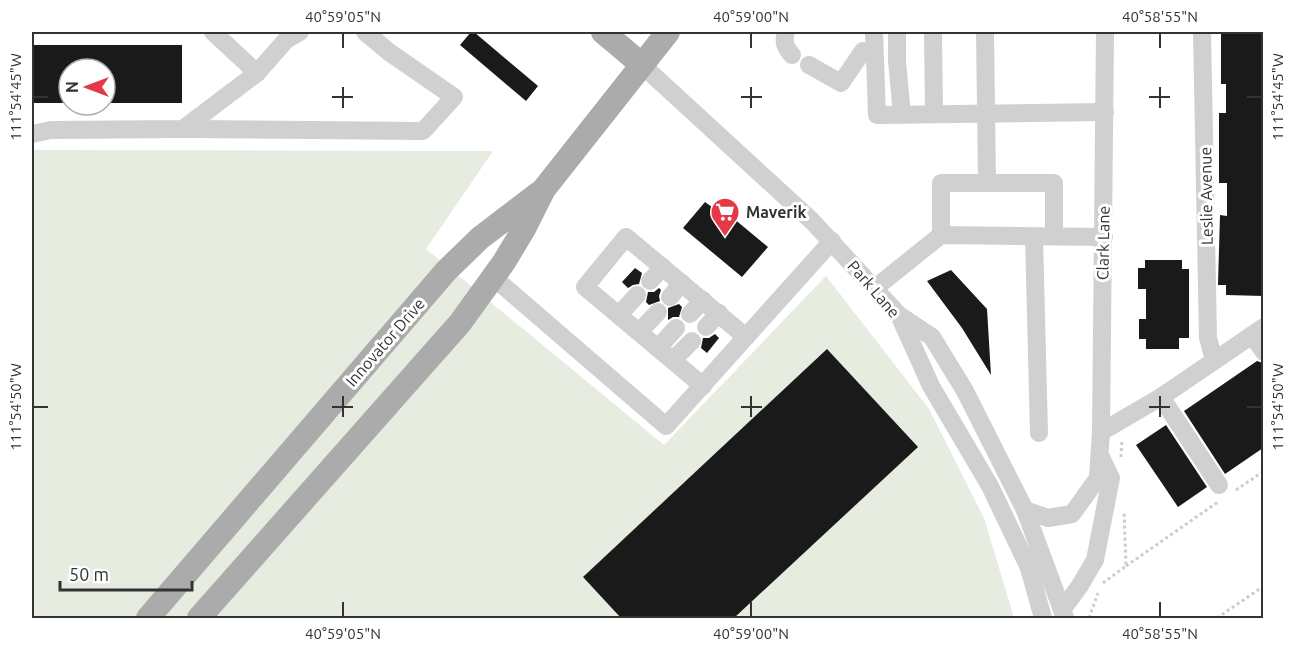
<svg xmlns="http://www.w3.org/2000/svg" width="1295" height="650" font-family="Ubuntu,sans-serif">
<rect width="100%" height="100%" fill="#fff"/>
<!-- green -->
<polygon fill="#e6ecdf" points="32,150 493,151 426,249 664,445 826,276 929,409 984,518 1014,618 32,618"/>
<!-- building -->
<g fill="#1a1a1a">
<polygon points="471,32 474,32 538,86 526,101 460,45"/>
<polygon points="1221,32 1263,32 1263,134 1262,134 1261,165 1263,165 1263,234 1262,234 1261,265 1263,265 1263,296 1226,295 1226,285 1218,285 1220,215 1227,216 1227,183 1219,183 1219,113 1226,113 1226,84 1221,84"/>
<polygon points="34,45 182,45 182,103 105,103 105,69 69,69 69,103 34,103"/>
<polygon points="705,202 712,207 715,203 768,247 742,277 683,228"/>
<polygon points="1145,260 1182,260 1182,269 1189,269 1189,338 1179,338 1179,349 1146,349 1146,339 1139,339 1139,319 1146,319 1146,289 1138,289 1138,268 1145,268"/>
<polygon points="635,268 642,273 639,284 633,285 628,288 622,282"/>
<polygon points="951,270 987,309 991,375 962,328 927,281"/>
<polygon points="659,288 661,290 659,296 660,301 649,305 646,302 648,292 654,292"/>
<polygon points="679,304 682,307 679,317 673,317 668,320 668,308"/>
<polygon points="715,334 719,338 707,353 701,348 703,338 709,338"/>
<polygon points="827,349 918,447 734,618 621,618 583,577"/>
<polygon points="1257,361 1263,363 1263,448 1225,474 1184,411"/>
<polygon points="1166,425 1207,487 1178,507 1136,445"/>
</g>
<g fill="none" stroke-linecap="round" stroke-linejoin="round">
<!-- path -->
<g stroke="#cdcdcd" stroke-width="3" stroke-dasharray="3 3" stroke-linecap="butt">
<polyline points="1121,457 1122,439"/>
<polyline points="1236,490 1264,471"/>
<polyline points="1126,566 1218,502"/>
<polyline points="1103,583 1126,566 1124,511"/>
<polyline points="1089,618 1098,593"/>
<polyline points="1217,618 1264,586"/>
</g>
<!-- minor -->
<g stroke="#d0d0d0" stroke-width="18">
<polyline points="213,32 257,73"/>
<path d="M786,32c-3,10 -1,15 6,23"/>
<polyline points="874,32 877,115 1105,112"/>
<polyline points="897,32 897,61 902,115"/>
<polyline points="933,32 934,114"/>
<polyline points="985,32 987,183"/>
<polyline points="1202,32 1208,338 1214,360"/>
<polyline points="641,64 812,221 899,315 931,386 990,486 1029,568 1043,618"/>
<polyline points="809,65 841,83 863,51 874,52"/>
<polyline points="183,129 423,131 454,97 389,52 365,32"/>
<polyline points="32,134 51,130 183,129 257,73 286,40 300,32"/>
<polyline points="941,235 941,183 1054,183 1054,236"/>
<polyline points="1034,237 1039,433"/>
<polyline points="493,277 666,426 832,241"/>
<polyline points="650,281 663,267"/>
<polyline points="875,288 941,235 1104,237"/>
<polyline points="670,297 682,283"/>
<polyline points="690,314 703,300"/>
<polyline points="619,315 637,295"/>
<polyline points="899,315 932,337 965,391 1025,510 1065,618"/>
<polyline points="706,327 719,313"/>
<polyline points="639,332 658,312"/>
<polyline points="1252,335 1264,352"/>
<polyline points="658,348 676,328"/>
<polyline points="673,360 692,341"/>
<polyline points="703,386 585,287 626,237 746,337"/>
<polyline points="1161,397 1219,485"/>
<polyline points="1101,432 1161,397 1264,327"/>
<polyline points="1025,510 1048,518 1072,514 1098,478 1101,432 1105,32"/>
<polyline points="1062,610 1079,587 1095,560 1111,478 1101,457"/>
</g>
<!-- major -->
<g stroke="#ababab" stroke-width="24">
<polyline points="603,32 641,64"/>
<polyline points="148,618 446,271 480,238 539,193"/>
<polyline points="199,618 460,323 504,262 525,227 544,189 668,32"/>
</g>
</g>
<!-- ticks -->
<path fill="none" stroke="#333" stroke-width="2" d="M343,33v15M751,33v15M1160,33v15M343,87v21M751,87v21M1160,87v21M33,97h15M332,97h21M741,97h21M1149,97h21M1247,97h15M343,396v21M751,396v21M1160,396v21M33,407h15M332,407h21M741,407h21M1149,407h21M1247,407h15M343,602v15M751,602v15M1160,602v15"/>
<!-- icons -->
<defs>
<g id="supermarket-pin" transform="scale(1.5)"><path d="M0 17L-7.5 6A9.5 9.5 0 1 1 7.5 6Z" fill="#e63946" stroke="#fff"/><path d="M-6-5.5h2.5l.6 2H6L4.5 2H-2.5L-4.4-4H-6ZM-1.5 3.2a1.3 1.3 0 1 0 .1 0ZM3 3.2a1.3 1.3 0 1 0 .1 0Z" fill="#fff"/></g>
</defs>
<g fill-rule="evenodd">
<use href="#supermarket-pin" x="725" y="212"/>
</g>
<g text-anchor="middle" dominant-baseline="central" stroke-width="6" stroke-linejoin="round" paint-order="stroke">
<!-- street labels -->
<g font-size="16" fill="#333" stroke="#fff">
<text transform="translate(1206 196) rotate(-91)">Leslie Avenue</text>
<text transform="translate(1103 243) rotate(-89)">Clark Lane</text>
<text transform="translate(874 289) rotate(49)">Park Lane</text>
<text transform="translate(385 342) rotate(-49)">Innovator Drive</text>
</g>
<!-- poi labels -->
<g font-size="16" font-weight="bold" fill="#333" stroke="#fff" text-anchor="start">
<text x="746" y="212">Maverik</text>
</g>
</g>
<!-- border -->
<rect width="1295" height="650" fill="none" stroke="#ffffff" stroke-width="66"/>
<!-- north arrow -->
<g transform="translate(87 87) rotate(270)"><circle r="28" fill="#ffffff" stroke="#adadad" stroke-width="1.5"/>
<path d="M0-4.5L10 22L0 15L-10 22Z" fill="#e63946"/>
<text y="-9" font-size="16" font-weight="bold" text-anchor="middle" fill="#333333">N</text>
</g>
<!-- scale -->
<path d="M60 581v9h132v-9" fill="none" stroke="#333333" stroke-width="3"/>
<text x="69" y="581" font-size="18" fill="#333333" stroke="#ffffff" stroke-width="4.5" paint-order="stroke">50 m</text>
<rect x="33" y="33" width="1229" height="584" fill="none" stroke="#333" stroke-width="2"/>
<g font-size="15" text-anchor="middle" fill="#333">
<text x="343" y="22">40°59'05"N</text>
<text x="751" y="22">40°59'00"N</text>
<text x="1160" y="22">40°58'55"N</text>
<text transform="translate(1278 97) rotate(-90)" y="5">111°54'45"W</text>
<text transform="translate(16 97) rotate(-90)" y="5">111°54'45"W</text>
<text transform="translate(1278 407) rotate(-90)" y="5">111°54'50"W</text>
<text transform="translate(16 407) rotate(-90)" y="5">111°54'50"W</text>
<text x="343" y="639">40°59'05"N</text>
<text x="751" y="639">40°59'00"N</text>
<text x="1160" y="639">40°58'55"N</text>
</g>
</svg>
